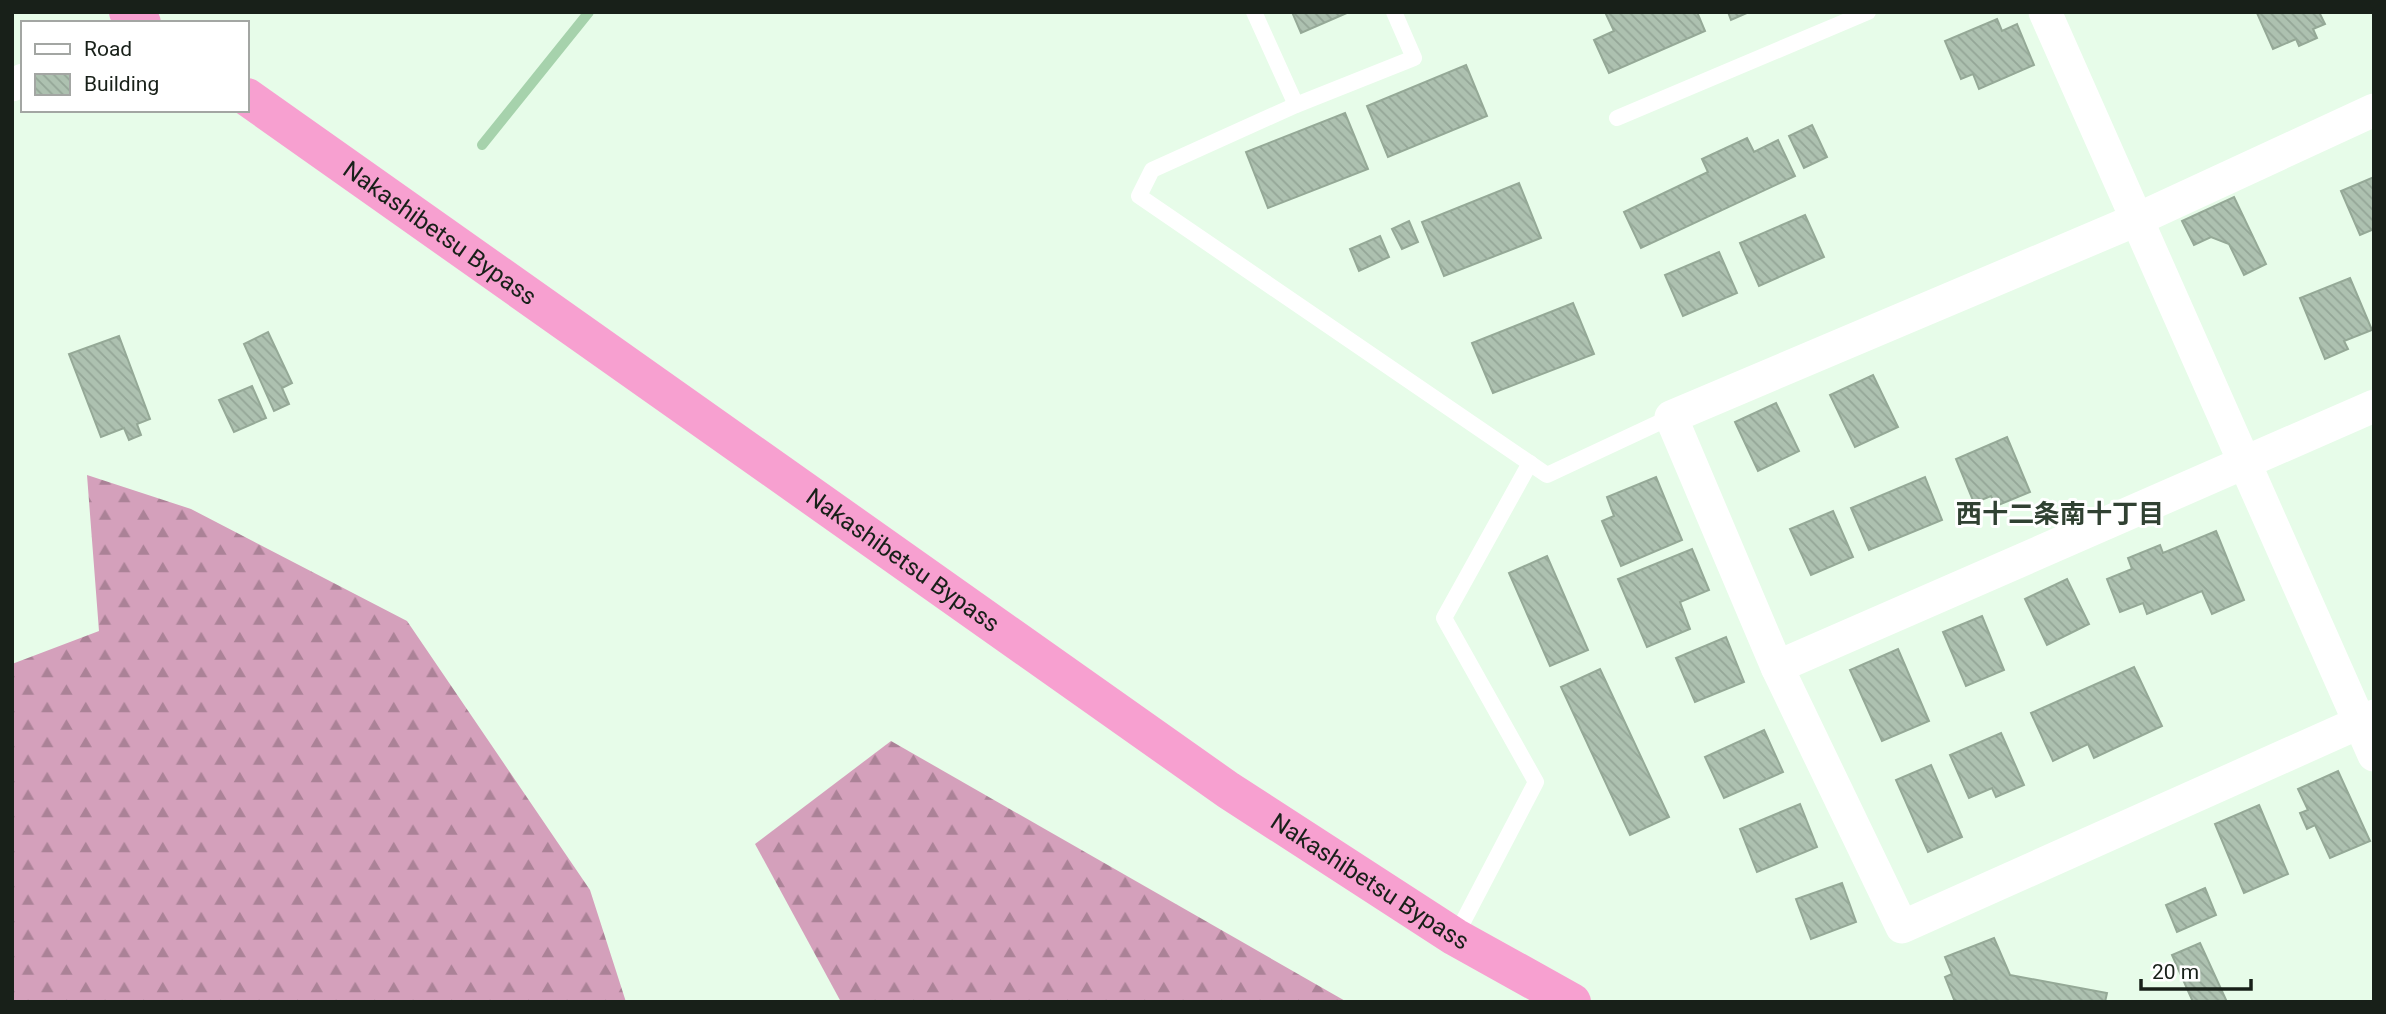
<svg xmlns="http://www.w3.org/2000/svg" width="2386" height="1014" font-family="Roboto,'Noto Sans JP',sans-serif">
<defs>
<pattern id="forest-firs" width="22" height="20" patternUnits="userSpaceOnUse" patternTransform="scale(1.75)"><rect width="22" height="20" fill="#d4a0bb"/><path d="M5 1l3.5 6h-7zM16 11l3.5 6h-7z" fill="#ab8297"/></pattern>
<pattern id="building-back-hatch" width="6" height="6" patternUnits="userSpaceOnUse" patternTransform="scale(1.75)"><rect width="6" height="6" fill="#adc1b0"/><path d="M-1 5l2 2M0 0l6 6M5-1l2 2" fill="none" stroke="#94a697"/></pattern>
</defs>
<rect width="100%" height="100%" fill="#e7fce9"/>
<!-- forest -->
<g fill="url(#forest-firs)">
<polygon points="87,475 191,509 407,621 590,890 626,1002 12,1002 12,664 99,631"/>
<polygon points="891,741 1347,1002 841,1002 755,844"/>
</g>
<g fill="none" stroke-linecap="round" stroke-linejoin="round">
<!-- stream -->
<polyline stroke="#a6d2ac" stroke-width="10" points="482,145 589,12"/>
</g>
<!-- building -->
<g fill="url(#building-back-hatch)" stroke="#95a997" stroke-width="2">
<polygon points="1292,12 1349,12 1301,33"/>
<polygon points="1605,12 1697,12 1705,31 1609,73 1594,40 1614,31"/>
<polygon points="1728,12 1749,12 1731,20"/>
<polygon points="2319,12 2325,24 2313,29 2317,38 2299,46 2296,39 2273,49 2257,13"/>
<polygon points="1997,19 2002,31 2017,24 2034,65 1979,89 1973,74 1961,79 1945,41"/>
<polygon points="1466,65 1487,116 1388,157 1367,106"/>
<polygon points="1345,113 1368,169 1268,208 1246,152"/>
<polygon points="1812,125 1827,157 1804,168 1789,136"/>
<polygon points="1747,138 1754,152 1778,140 1795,176 1641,248 1624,212 1708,172 1702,159"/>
<polygon points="2374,177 2374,229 2360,235 2341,191"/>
<polygon points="1519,183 1541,238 1444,276 1422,222"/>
<polygon points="2234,197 2266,264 2244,275 2229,244 2211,237 2194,245 2182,221"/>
<polygon points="1805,215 1824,257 1759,286 1740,243"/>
<polygon points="1409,221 1418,242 1402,249 1392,229"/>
<polygon points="1380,236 1389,257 1359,271 1350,249"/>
<polygon points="1719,252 1737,293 1683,316 1665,275"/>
<polygon points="2350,278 2372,330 2344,341 2348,349 2325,359 2300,298"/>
<polygon points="1573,303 1594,354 1493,393 1472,343"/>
<polygon points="268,332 292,383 282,388 289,404 274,411 244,344"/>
<polygon points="119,336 150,419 137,424 141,435 129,440 124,428 101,437 69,354"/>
<polygon points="1873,375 1898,427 1855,447 1830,395"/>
<polygon points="252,386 266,418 234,432 219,400"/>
<polygon points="1776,403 1799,451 1758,471 1735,422"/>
<polygon points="2007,437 2030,492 1996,506 1991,496 1974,503 1956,459"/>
<polygon points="1656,477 1682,540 1621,566 1602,521 1614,516 1607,497"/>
<polygon points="1925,477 1942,520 1869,550 1851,508"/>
<polygon points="1833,511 1853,557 1811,575 1790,529"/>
<polygon points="2216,531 2244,600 2212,614 2202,591 2147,614 2143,603 2120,612 2107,579 2132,569 2128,558 2160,545 2163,553"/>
<polygon points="1692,549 1709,590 1680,602 1690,629 1647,647 1618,579"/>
<polygon points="1547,556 1588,650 1550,666 1509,573"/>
<polygon points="2067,579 2089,624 2047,645 2025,599"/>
<polygon points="1982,616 2004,670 1966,686 1943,632"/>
<polygon points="1726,637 1744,682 1695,702 1676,658"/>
<polygon points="1898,649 1929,721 1882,741 1850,670"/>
<polygon points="2134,667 2162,726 2094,758 2088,744 2053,761 2031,713"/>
<polygon points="1600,669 1669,817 1630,835 1561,687"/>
<polygon points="1764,730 1783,772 1724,798 1705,757"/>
<polygon points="2001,733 2024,785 1996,797 1992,788 1969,798 1950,755"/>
<polygon points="1931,765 1962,837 1928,852 1896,780"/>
<polygon points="2338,771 2370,841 2330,858 2315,825 2307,829 2300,813 2308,810 2298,789"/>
<polygon points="1800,804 1817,847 1757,872 1740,829"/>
<polygon points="2259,805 2288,874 2244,893 2215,824"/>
<polygon points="1842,883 1856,922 1811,939 1796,899"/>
<polygon points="2205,888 2216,915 2177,932 2166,905"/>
<polygon points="1994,938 2010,975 2107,993 2105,1002 1955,1002 1945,977 1952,974 1945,957"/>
<polygon points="2200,943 2227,1002 2193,1002 2172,955"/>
</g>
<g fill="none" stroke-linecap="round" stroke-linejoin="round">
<!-- service -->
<g stroke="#fff" stroke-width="16">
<polyline points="1254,12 1296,105"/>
<polyline points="1394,12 1414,58 1296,105 1152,170 1139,196 1547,475 1671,417"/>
<polyline points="1617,118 1868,12"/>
<polyline points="1455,937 1536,782 1444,618 1530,463"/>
</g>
<!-- minor -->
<g stroke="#fff" stroke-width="33">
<polyline points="2045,12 2374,755"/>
<polyline points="12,85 23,80"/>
<polyline points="2374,406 1777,667 1902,927 2374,716"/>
<polyline points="1777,667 1671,417 2136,220 2374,110"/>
</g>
<!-- trunk -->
<g stroke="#f7a0d0" stroke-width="38">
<polyline points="128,12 142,23"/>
<path id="s1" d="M247,97l981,693 227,147 117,65"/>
</g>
</g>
<g text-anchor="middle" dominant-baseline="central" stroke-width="6" stroke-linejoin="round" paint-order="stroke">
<!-- street labels -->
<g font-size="24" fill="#182019" stroke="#fff">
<text stroke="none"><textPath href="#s1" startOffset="236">Nakashibetsu Bypass</textPath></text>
<text stroke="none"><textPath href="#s1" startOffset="803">Nakashibetsu Bypass</textPath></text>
<text stroke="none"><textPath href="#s1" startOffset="1370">Nakashibetsu Bypass</textPath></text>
</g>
<!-- neighbourhood labels -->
<g font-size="26" font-weight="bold" fill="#304132" stroke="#fff">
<text x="2060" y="514">西十二条南十丁目</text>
</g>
</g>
<!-- border -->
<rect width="2386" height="1014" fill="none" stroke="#182019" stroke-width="28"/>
<!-- legend -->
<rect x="21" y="21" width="228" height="91" fill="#ffffff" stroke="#a3a6a3" stroke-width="2"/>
<rect x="35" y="44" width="35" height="10" fill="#ffffff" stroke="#a3a6a3" stroke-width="2"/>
<text x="84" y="56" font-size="21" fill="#182019">Road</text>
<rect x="35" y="74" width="35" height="21" fill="url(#building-back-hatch)" stroke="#a3a6a3" stroke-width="2"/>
<text x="84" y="91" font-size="21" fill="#182019">Building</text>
<!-- scale -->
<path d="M2141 979v10h110v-10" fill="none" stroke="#182019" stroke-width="3.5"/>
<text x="2152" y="979" font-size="21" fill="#182019" stroke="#ffffff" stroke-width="5" paint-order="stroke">20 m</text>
</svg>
